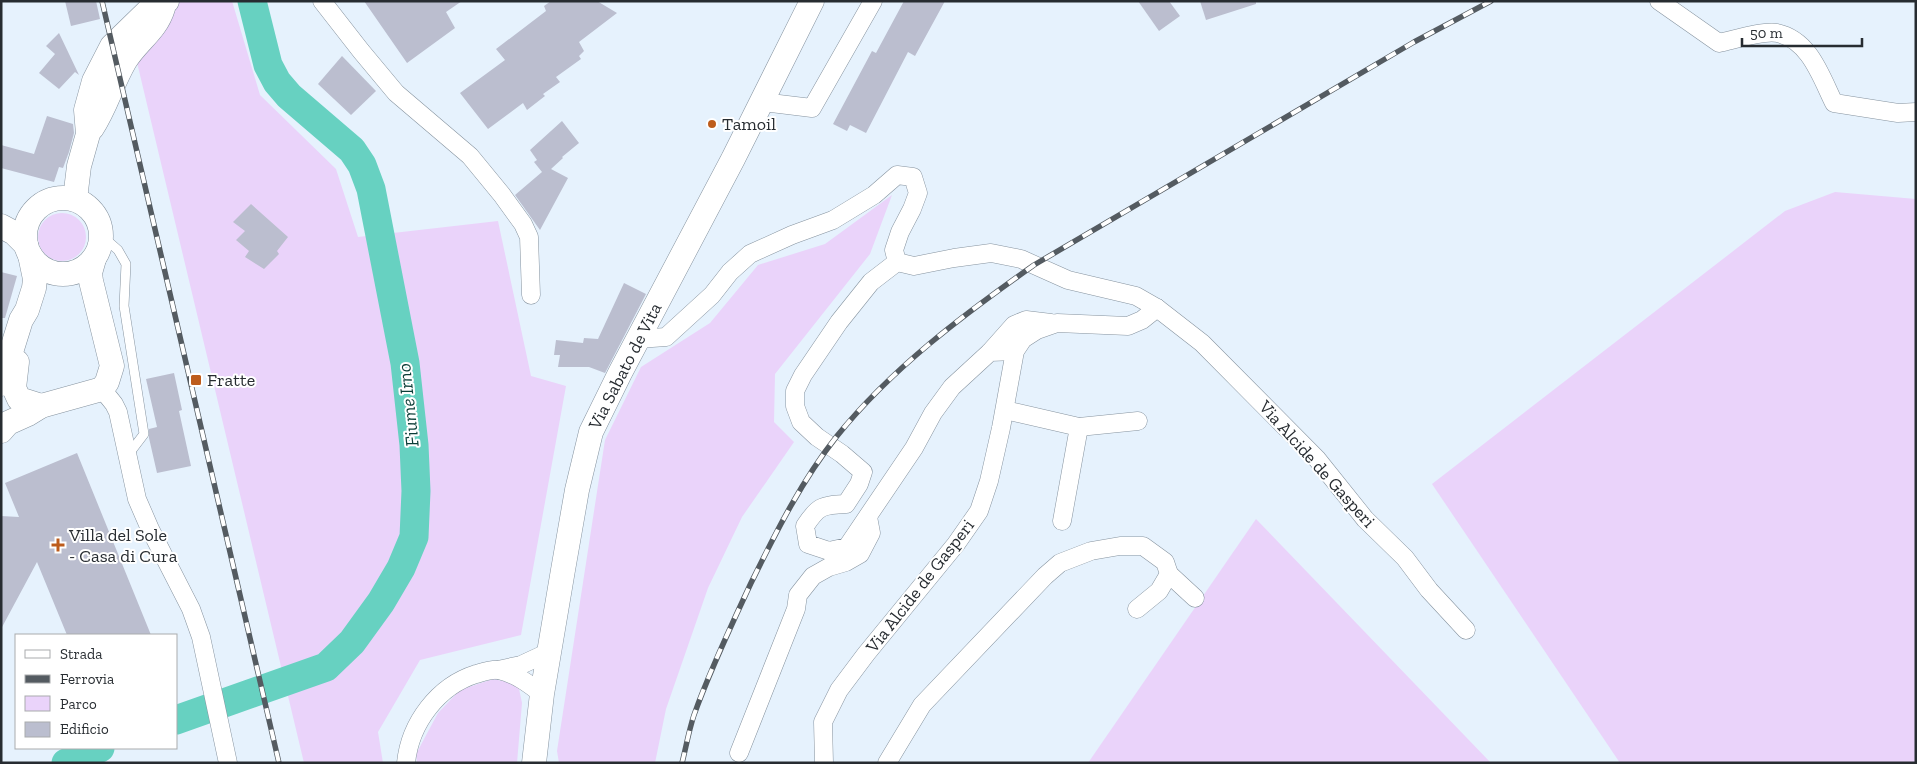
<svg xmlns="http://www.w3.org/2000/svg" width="1917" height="764" font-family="'Zilla Slab',serif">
<rect width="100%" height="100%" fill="#e6f2fd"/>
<!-- green -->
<g fill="#ead3fa">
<polygon points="181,1 232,1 260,95 336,169 358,237 498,221 531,376 566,386 521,635 420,660 378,732 383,763 304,763 135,54"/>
<polygon points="1835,192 1916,199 1916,763 1620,763 1432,484 1785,211"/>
<polygon points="892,195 870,254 775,374 774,422 794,442 742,517 708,588 666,709 655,763 559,763 557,751 605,440 641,367 710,323 758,265 825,244"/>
<circle cx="62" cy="237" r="24"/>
<polygon points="1256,519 1491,763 1088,763"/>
<polygon points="493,679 518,684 522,703 517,763 417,763 416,754 438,713 460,690"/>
</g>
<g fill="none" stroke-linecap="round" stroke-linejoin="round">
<!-- river -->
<g stroke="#67d1c1" stroke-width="29">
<polyline points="176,720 326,667 352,642 381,602 401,568 414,537 416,491 414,445 405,363 371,189 362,165 352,150 289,96 277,82 268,65 252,1"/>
<polyline points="66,763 100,748"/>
</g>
</g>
<!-- building -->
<g fill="#bbbecf">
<polygon points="65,1 96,1 100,19 71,26"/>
<polygon points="364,1 462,1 446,12 455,28 407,63"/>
<polygon points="551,1 597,1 617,13 579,42 584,51 579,56 581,59 556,77 560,82 543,94 545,96 527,110 523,103 488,129 460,93 505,60 496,49 546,11 544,6"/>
<polygon points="904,1 945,1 915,56 908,52 866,133 850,125 847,131 833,124 872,51 876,53"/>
<polygon points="1138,1 1169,1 1180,16 1159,31"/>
<polygon points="1200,1 1256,1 1256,4 1206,20"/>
<polygon points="59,33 79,75 75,72 59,89 39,73 55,54 46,46"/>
<polygon points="342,56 376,91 351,115 318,84"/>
<polygon points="47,116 73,124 74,133 69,152 63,168 59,167 54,182 1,168 1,145 34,154"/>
<polygon points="562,121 579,143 562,157 563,158 551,169 568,178 540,230 515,195 542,172 534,162 537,160 530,150"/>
<polygon points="251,204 288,237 277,251 279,254 264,269 245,257 249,251 236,240 245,231 233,222"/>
<polygon points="1,272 17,276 5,318 1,318"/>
<polygon points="624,283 646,294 605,373 589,367 558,367 560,355 554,355 556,340 583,343 584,338 598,339"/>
<polygon points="174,373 182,410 179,411 191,466 157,473 149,438 149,429 157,427 146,379"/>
<polygon points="77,453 151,635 67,635 37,562 1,629 1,516 19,517 5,483"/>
</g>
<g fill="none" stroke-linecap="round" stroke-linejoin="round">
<!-- lane casing -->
<g stroke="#86939f" stroke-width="10">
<polyline id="lane" points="102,236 118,250 126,264 124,306 144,434 128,455"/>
</g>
<!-- street casing -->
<g stroke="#86939f" stroke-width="19">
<g id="street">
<polyline points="322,1 361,51 396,93 470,156 502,195 523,224 529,237 531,295"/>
<path d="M1659,1l60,42c14,-3 46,-13 58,-10 33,7 44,44 57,70l64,10 18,-1"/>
<polyline points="762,102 812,108 873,1"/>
<path d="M897,262l-26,20 -32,40 -36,53 -8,16v15l6,16 16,15 25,17 21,18 -4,12 -13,20c-24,1 -28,2 -41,22l3,18 21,7 18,-4 67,-99 19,-35 19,-26 38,-35 25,-1"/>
<polyline points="638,339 666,337 712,295 730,272 750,254 792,235 833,220 874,195 897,175 913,177 918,193 912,209 900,232 894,250 897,262 914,266 954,258 991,253 1021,259 1068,280 1136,296 1157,308 1202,343 1317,459 1365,519 1405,558 1429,590 1466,630"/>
<polyline points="990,352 1014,325 1026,320 1051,323"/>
<polyline points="102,389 114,404 118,412 137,499 150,529 191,609 201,637 228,763"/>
<polyline points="1005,410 1079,427 1138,421"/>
<polyline points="1062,521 1079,427"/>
<polyline points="1169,574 1195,598"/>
<polyline points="498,670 521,665 549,652"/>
<polyline points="739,753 796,609 798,595 813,576 829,567 846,562 860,554 871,533 868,517"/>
<path d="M406,763c4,-40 32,-77 70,-89 7,-2 16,-5 23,-4 17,4 30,14 43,24"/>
<polyline points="824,763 823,722 839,690 866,654 956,544 979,511 989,481 1001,428 1015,351 1023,339 1037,330 1057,323 1128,326 1142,320 1157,308"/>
<polyline points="887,763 922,705 1045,576 1060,563 1091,551 1120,546 1143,546 1165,562 1169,574 1159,591 1137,609"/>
</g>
</g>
<!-- secondary casing -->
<g stroke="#86939f" stroke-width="25">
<g id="secondary">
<path d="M92,128c14,-21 20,-45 33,-67 12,-20 31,-30 38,-53"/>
<circle cx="63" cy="236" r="38"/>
<polyline points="75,199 79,166 88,134 86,110 94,81 112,46 147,12 167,1"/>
<polyline points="1,226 14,233 26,245"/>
<polyline points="17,362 14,388 19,399 41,406"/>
<polyline points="1,384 21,320 27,310 34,288 35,279 30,255"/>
<polyline points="1,431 8,423 28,414 41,406 102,389 107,382 112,366 91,281 90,273 94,259"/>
<polyline points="534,763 542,694 563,570 577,490 591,432 620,373 733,159 812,1"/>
</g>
</g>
<!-- lane -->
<use href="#lane" stroke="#fff" stroke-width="9"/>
<!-- street -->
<use href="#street" stroke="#fff" stroke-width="18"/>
<!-- secondary -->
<use href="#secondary" stroke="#fff" stroke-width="24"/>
<!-- rail casing -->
<g stroke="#545b61" stroke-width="5.5">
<g id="rail">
<polyline points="102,1 279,763"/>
<path d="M682,763c4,-16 7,-33 12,-48 16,-45 37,-89 57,-132 25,-51 51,-103 86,-147 55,-68 126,-121 197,-171l380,-223 77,-41"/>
</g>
</g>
<!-- rail -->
<use href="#rail" stroke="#fff" stroke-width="4" stroke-dasharray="11" stroke-linecap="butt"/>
</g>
<!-- markers -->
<g fill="#bd5c1c" stroke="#fff" stroke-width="2">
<circle cx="712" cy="124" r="5"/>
<rect x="190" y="374" width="12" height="12" rx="2.5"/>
<path d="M55.5 537.5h5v5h5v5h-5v5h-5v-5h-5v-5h5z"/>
</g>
<g text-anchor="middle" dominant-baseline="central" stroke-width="4" stroke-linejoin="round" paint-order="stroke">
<!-- poi labels -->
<g font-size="18" fill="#272c31" stroke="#fff" text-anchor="start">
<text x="722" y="124">Tamoil</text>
<text x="207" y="380">Fratte</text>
<text x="69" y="535">Villa del Sole<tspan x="69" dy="21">- Casa di Cura</tspan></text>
</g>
<!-- street labels -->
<g font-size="18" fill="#272c31" stroke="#fff">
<text transform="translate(625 366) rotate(-63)">Via Sabato de Vita</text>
<text transform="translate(1317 464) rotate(48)">Via Alcide de Gasperi</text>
<text transform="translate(920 586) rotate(-52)">Via Alcide de Gasperi</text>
</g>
<!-- water labels -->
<g font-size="19" font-style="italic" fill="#0b3d37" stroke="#fff">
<text transform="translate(408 405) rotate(-96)">Fiume Irno</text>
</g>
</g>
<!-- border -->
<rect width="1917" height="764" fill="none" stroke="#272c31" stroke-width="5"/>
<!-- legend -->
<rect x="15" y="634" width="162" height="115" fill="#ffffff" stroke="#a9abad"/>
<rect x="25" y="650" width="25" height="8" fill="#ffffff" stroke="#a9abad"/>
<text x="60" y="659" font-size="15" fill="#272c31">Strada</text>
<rect x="25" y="675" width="25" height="8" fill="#545b61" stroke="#a9abad"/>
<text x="60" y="684" font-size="15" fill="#272c31">Ferrovia</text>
<rect x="25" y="696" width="25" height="15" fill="#ead3fa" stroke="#a9abad"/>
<text x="60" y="709" font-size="15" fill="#272c31">Parco</text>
<rect x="25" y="722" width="25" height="15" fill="#bbbecf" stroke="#a9abad"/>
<text x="60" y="734" font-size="15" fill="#272c31">Edificio</text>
<!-- scale -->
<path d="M1742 38v8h120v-8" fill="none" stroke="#272c31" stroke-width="2.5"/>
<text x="1750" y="38" font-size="15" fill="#272c31" stroke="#ffffff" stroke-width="4" paint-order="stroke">50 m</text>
</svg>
